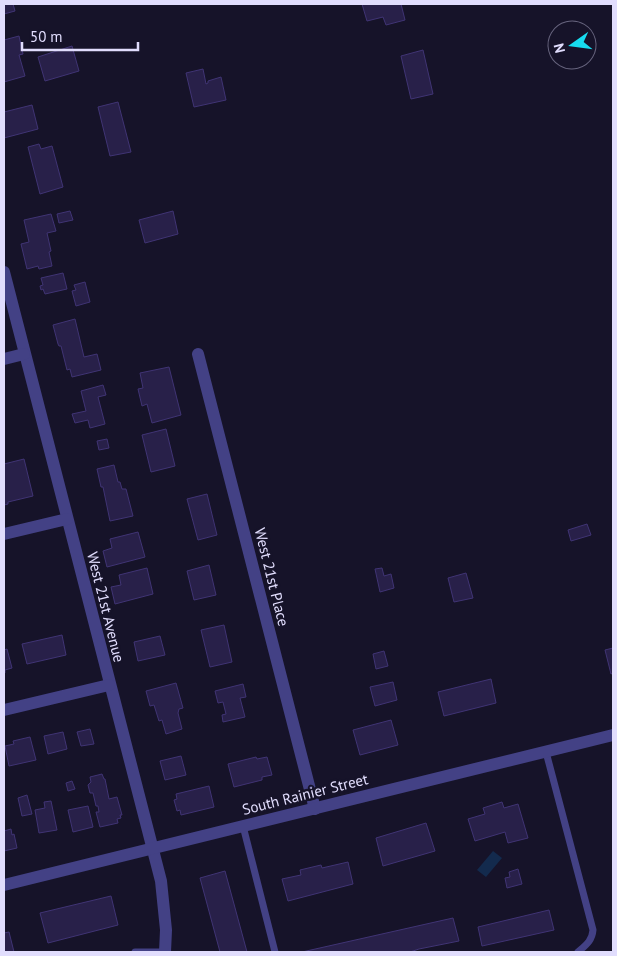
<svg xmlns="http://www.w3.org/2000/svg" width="617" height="956" font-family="'PT Sans',sans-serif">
<rect width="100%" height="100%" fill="#161329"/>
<!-- water -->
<polygon fill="#132a4d" points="493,851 502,858 486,877 477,870"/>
<!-- building -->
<g fill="#282049" stroke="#403474">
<polygon points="4,4 13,4 15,11 4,14"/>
<polygon points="362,4 401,4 405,20 386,25 383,17 367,21"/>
<polygon points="19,36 23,54 19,55 25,76 4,82 4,40"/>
<polygon points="72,46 79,71 45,81 38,57"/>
<polygon points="423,50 433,94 411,99 401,56"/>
<polygon points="203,69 206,84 208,83 208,81 221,77 226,100 194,107 186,73"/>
<polygon points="118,102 131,152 110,156 98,107"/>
<polygon points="32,105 38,129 4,138 4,112"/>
<polygon points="39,144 41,149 52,146 63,187 40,194 28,147"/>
<polygon points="70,211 73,220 59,223 57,214"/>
<polygon points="173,211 178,234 145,243 139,220"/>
<polygon points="51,214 56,231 47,233 51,251 49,252 52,266 39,269 38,266 27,269 21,244 29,242 24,220"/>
<polygon points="63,273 67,289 45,294 43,289 41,290 40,286 43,285 41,278"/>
<polygon points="85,282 90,302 76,306 72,291 76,290 74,285"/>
<polygon points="75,319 84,357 97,354 101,370 72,377 70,369 67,370 61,346 59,346 58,344 53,325"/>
<polygon points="169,367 181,415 152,423 147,404 142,406 138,389 143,388 140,373"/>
<polygon points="103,385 106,395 98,397 105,424 90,428 88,420 75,423 72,414 86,411 81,391"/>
<polygon points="166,429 175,466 151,472 142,435"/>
<polygon points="107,439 109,448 99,450 97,441"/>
<polygon points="24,459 33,496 8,502 8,504 4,505 4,464"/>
<polygon points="114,465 118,482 120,482 122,489 126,489 133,516 110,521 103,487 101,487 97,469"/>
<polygon points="207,494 217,535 198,540 187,499"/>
<polygon points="587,524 591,535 571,541 568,530"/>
<polygon points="138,532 145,557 107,567 103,551 112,548 110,539"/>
<polygon points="209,565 216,595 194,600 187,571"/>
<polygon points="147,568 153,594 115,604 111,587 121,585 119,575"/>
<polygon points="382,568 384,576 391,574 394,588 380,592 375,569"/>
<polygon points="466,573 473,598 454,602 448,578"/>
<polygon points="224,625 232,662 210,667 201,630"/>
<polygon points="62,635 66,655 27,664 22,644"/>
<polygon points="160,636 165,655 138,661 134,642"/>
<polygon points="613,648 613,673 611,674 605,650"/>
<polygon points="7,649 12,668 5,670 5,673 4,673 4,650"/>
<polygon points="384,651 388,666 376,669 373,654"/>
<polygon points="491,679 496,703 444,716 438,692"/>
<polygon points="393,682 397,700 375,706 370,687"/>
<polygon points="176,683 183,708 179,709 178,713 182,729 166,734 162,720 159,721 154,705 150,706 146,691"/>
<polygon points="243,684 246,697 240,698 245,717 223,722 222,715 226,714 223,702 218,703 215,691"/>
<polygon points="391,720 398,745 360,755 353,730"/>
<polygon points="90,729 94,744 81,746 77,732"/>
<polygon points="63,732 67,749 48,754 44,736"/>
<polygon points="30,737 36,760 9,766 5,746 14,744 13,741"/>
<polygon points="181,756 186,775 165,780 160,761"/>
<polygon points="256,757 257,759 267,757 272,775 262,777 262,780 234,787 228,764"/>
<polygon points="102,774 104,779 105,779 109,799 117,797 122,815 120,815 121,818 117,819 118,823 100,827 96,812 99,812 98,806 96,806 93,793 90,793 88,785 91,782 90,777"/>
<polygon points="72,781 75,789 68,791 66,783"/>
<polygon points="209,786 214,807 181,815 180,810 177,811 174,800 177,799 176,794"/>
<polygon points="27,795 32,814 22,816 18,798"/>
<polygon points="51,801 57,830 39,833 35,810 45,808 44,802"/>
<polygon points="502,802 504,808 518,804 528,838 508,843 505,832 475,841 468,819 485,814 483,808"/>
<polygon points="88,806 93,827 73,832 68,810"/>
<polygon points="426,823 435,851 383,866 376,838"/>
<polygon points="11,829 12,835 14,834 17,848 4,851 4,831"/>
<polygon points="348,862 353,884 288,901 282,879 301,875 300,870 321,865 322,868"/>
<polygon points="518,869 522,884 507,888 505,878 510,877 509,872"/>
<polygon points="225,871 247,952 220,952 200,878"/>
<polygon points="111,896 118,925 48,943 40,913"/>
<polygon points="549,910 554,930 482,946 478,927"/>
<polygon points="453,918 459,941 419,949 410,952 302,952"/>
<polygon points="9,932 14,952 4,952 4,933"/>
</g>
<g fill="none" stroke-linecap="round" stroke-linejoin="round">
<!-- service -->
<g stroke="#434185" stroke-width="7">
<path d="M546,752l47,178c-1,11 -7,15 -15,22"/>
<polyline points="243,826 275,952"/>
<polyline points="135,952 165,952"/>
</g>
<!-- minor -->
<g stroke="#434185" stroke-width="12">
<polyline points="4,272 161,881 166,930 165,952"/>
<polyline points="198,354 315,809"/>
<polyline points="4,359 24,354"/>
<polyline points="4,534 67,519"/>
<polyline points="4,710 109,685"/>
</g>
<!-- tertiary -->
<polyline stroke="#434185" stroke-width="12" points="4,885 613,735"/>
</g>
<g text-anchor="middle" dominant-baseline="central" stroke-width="5" stroke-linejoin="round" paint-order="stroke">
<!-- street labels -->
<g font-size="15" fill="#e1ddfd" stroke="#161329">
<text transform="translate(272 577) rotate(76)">West 21st Place</text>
<text transform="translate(106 607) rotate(76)">West 21st Avenue</text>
<text transform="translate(305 794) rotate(-14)">South Rainier Street</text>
</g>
</g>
<!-- border -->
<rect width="617" height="956" fill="none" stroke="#e1ddfd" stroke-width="10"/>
<!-- north arrow -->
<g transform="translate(572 45) rotate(256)"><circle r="24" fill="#161329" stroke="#67647e"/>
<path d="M0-4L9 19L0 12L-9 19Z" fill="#17dcef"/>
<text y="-8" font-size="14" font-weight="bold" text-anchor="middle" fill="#e1ddfd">N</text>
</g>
<!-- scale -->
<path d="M22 42v8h116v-8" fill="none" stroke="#e1ddfd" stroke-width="2.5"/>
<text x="30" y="42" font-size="15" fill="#e1ddfd" stroke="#161329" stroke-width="4" paint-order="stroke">50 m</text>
</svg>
